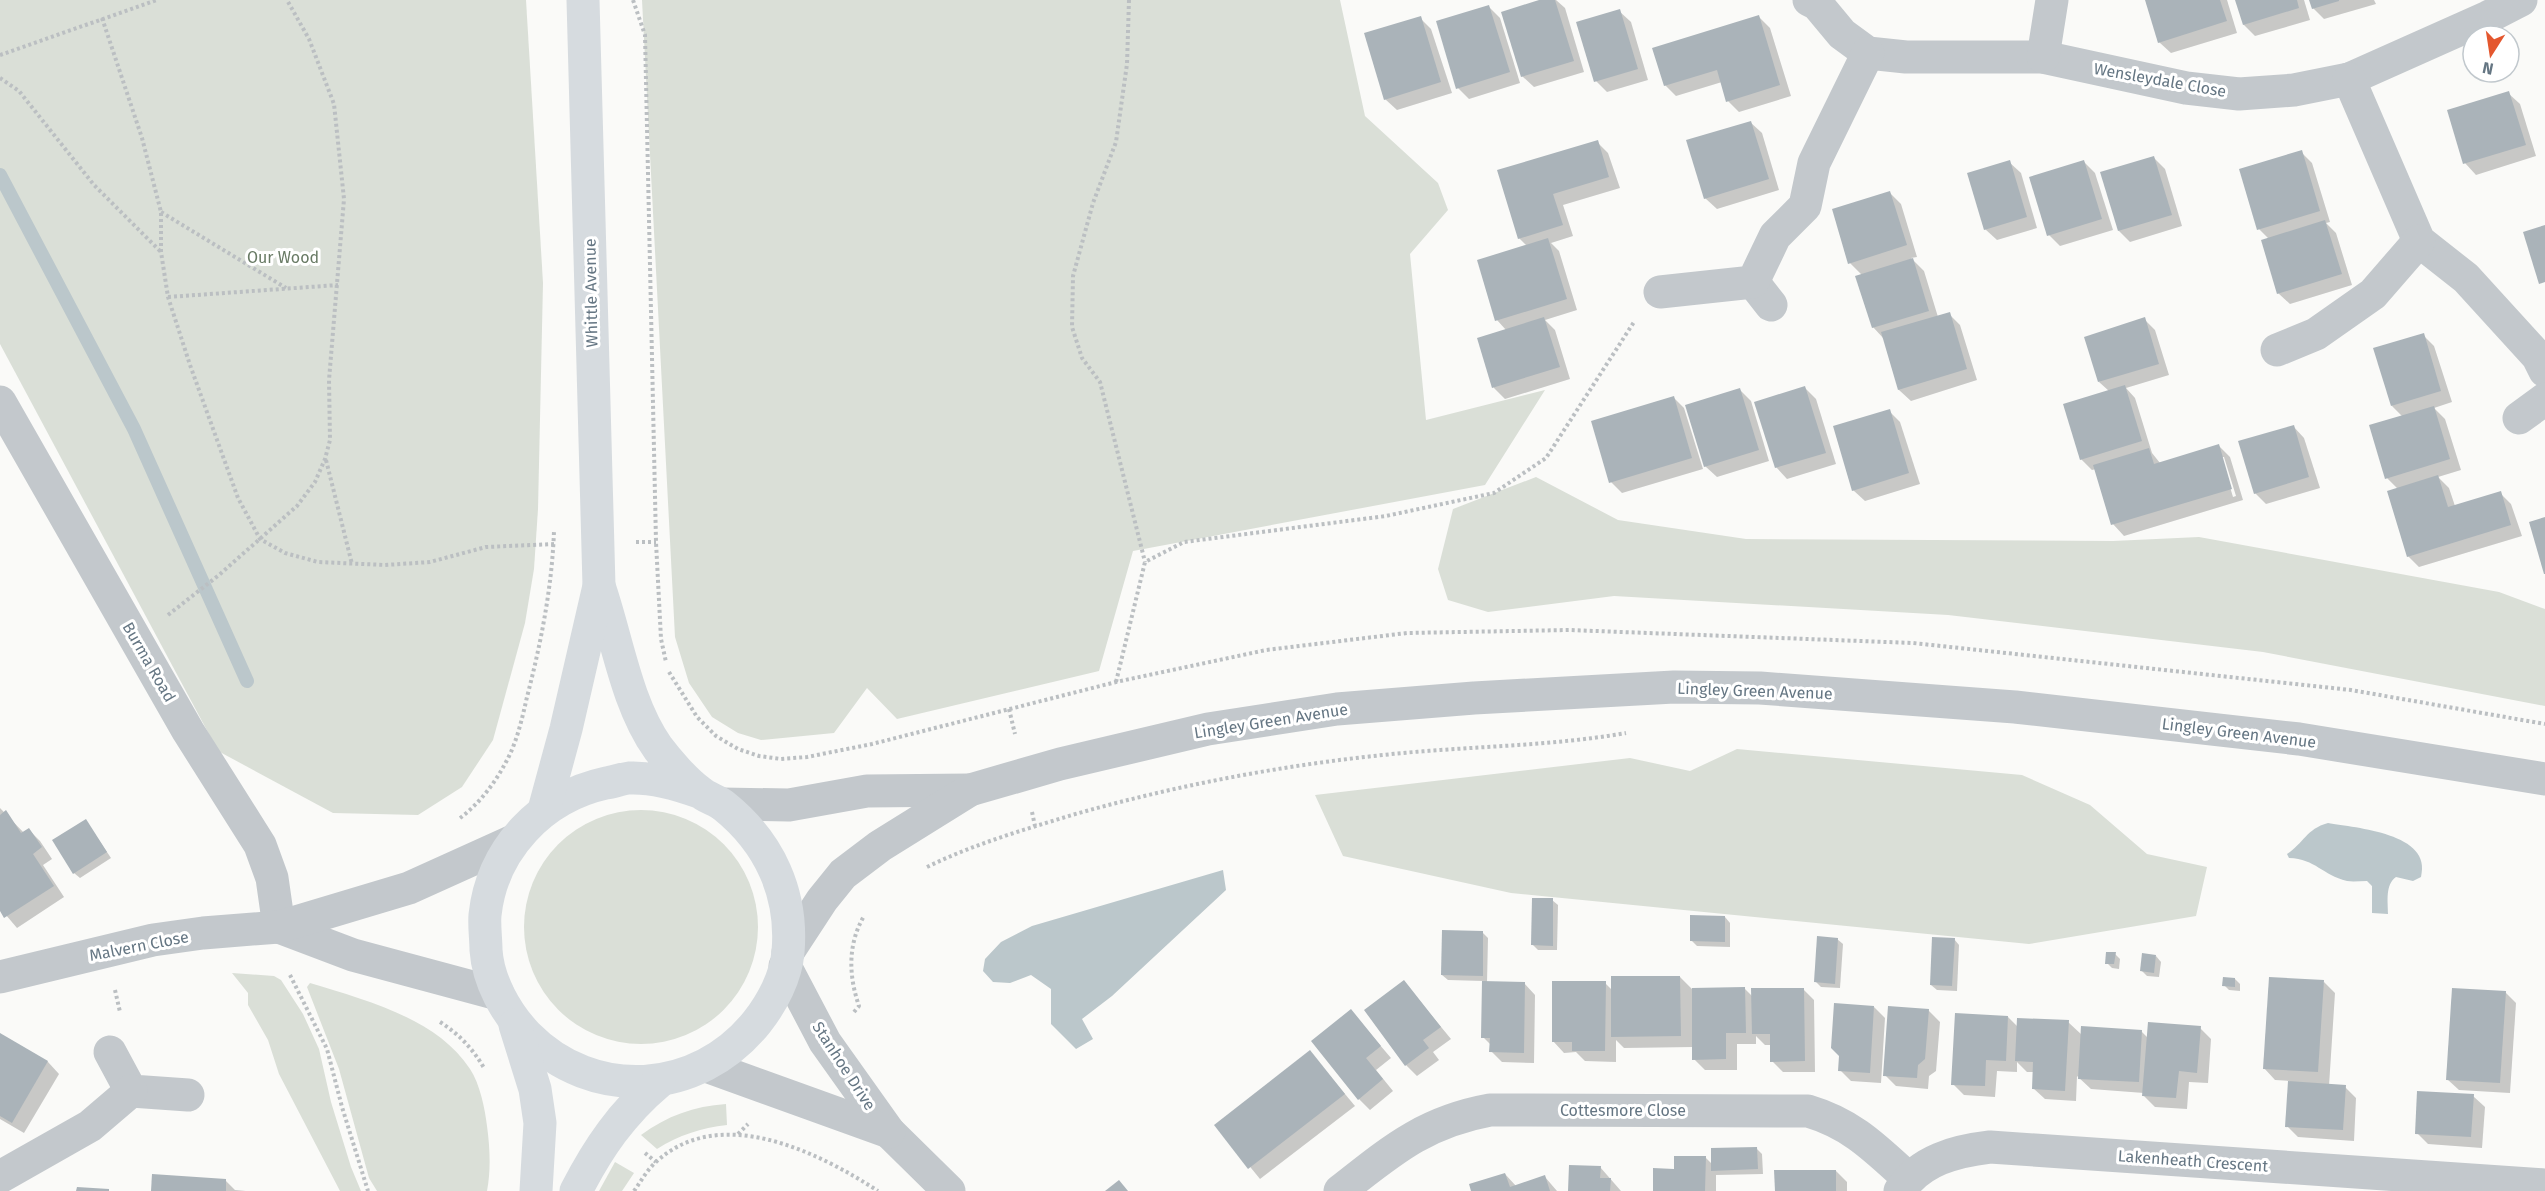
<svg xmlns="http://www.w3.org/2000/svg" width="2545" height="1191" font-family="'Fira Sans',sans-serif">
<rect width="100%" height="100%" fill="#fafaf8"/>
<!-- green -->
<g fill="#dadfd7">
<polygon points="0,0 526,0 543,283 538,509 534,569 525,623 493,740 462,787 418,815 333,813 218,751 0,344"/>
<polygon points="642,0 1340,0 1365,116 1438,183 1448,210 1410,254 1426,420 1545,390 1485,485 1133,551 1099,671 897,719 867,688 834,733 761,740 738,733 712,717 689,683 675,637"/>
<polygon points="1536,477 1618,520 1746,539 2113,541 2199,537 2499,592 2545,609 2545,706 2263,652 1948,615 1614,596 1488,612 1448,600 1438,569 1453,509"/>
<polygon points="1737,749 2022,775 2090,805 2147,854 2207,867 2196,916 2029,944 1511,893 1343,856 1315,795 1630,758 1690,771"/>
<circle cx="641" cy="927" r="117"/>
<polygon points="232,973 274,976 281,980 303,1014 319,1049 331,1102 351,1167 361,1191 340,1191 279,1074 268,1040 248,1005 248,993"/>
<path d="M310,983c55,17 127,35 160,86 10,15 15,40 17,57 3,22 4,44 0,65h-110l-8,-13 -30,-109 -32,-82z"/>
<path d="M726,1104l1,21c-26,3 -48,10 -70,24l-16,-14c26,-19 53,-29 85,-31z"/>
<polygon points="615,1162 634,1173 622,1191 599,1191"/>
</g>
<!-- water -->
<g fill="#bbc7cb">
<path d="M2328,823c28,5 105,10 93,54l-8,4 -17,-4c-11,8 -8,24 -8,37l-16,-1v-27l-5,-5c-7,0 -14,1 -20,0 -25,-6 -31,-22 -58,-23l-2,-4c17,-11 19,-25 41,-31z"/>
<polygon points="1223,870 1226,890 1112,996 1082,1019 1093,1039 1076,1049 1051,1024 1051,989 1031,975 1010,983 993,982 983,971 985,959 1001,942 1032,926"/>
</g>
<!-- shadow -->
<g fill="#0003" fill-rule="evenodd">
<polygon points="1544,0 1556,0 1565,8 1584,72 1534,87 1522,76"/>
<polygon points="2147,0 2227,0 2237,33 2171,53 2159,42"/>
<polygon points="2236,0 2304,0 2310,20 2255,36 2244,25"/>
<polygon points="2310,0 2374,0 2376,4 2324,19 2313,8"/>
<polygon points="1489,7 1500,18 1520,83 1469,99 1458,88"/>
<polygon points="1619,11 1631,22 1648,80 1607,92 1596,81"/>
<polygon points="1759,17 1770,28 1791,96 1739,112 1728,101 1722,82 1676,96 1665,85"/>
<polygon points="1420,18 1431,29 1452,93 1397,110 1385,99"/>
<polygon points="2508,93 2520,104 2536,156 2476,175 2465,163"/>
<polygon points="1750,122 1762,133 1779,190 1717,209 1705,198"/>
<polygon points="1597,142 1608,153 1620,188 1563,205 1573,236 1551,243 1559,251 1577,310 1545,320 1555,330 1570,379 1505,399 1494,388 1478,339 1506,330 1497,320 1527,246 1519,238 1498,171"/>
<polygon points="2301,152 2312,163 2330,222 2326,223 2336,233 2352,285 2290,304 2278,293 2269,239 2259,229"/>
<polygon points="2153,157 2165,169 2182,226 2130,242 2119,231"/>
<polygon points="2009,162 2021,173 2037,228 1997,240 1985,229"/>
<polygon points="2084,162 2095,173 2113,230 2060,246 2049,235"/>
<polygon points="1890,193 1901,204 1917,257 1911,258 1924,271 1938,317 1949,314 1960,325 1977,380 1911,401 1899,390 1884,339 1873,327 1862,275 1850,263"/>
<path d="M2144,319l11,11 14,45 -43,13 9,10 17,55 8,10 59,-17 11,11 13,43 -119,36 -11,-12 -17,-55 -4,1 -11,-11 28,-68 -10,-9zM2221,457h3l12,39 -3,1z"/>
<polygon points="2423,335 2434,346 2452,402 2434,408 2445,419 2461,470 2438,477 2449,488 2455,506 2500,493 2511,504 2522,536 2419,567 2408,556 2398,489 2387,478 2403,417 2392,406"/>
<polygon points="1805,388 1816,399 1836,464 1787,479 1776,467"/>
<polygon points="1740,390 1751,401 1769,461 1717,477 1705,466"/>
<polygon points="1673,397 1684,408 1703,469 1622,493 1611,482"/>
<polygon points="1889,411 1900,422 1920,484 1865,501 1853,490"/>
<polygon points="2293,426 2304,438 2320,488 2266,504 2255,493"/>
<polygon points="0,808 24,833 29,830 40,841 52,859 43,865 64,897 17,928 0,908"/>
<polygon points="86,821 111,858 80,878 74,873"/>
<polygon points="1552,900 1558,905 1557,950 1538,950 1532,944"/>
<polygon points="1725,917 1730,923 1730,947 1697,946 1692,941"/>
<polygon points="1482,932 1488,938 1487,983 1524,983 1535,995 1534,1063 1502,1062 1491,1051 1491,1045 1483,1037 1484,981 1448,980 1442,975"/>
<polygon points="1837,939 1843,944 1840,988 1821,987 1816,982"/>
<polygon points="1954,939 1959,945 1957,991 1937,990 1931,985"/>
<polygon points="2115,954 2120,959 2119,969 2112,968 2107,963"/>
<polygon points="2156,956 2161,962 2159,977 2147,976 2142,971"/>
<polygon points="1680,977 1694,991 1745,989 1753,997 1803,989 1814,1000 1815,1072 1783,1072 1772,1061 1772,1045 1765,1045 1756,1036 1756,1044 1737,1044 1737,1070 1705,1070 1694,1059 1694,1047 1624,1048 1616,1040 1616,1062 1585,1061 1576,1052 1564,1053 1553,1041 1605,983 1613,991"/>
<polygon points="2235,979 2240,984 2240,991 2229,990 2224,985"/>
<polygon points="1404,982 1451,1039 1433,1052 1439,1060 1417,1076 1406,1065"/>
<polygon points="2324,982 2335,993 2329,1086 2345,1087 2356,1098 2354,1141 2298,1137 2287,1126 2290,1081 2275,1080 2264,1068"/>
<polygon points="2505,992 2516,1003 2510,1093 2459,1090 2447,1079"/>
<polygon points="1874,1007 1885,1018 1881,1083 1851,1081 1840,1070 1841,1056"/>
<polygon points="1928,1010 1940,1022 1936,1071 1929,1076 1928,1089 1896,1086 1885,1075"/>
<polygon points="1351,1011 1391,1058 1376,1070 1393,1091 1370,1110 1359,1099"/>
<polygon points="2008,1017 2018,1027 2068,1022 2082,1035 2141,1031 2148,1038 2200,1028 2211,1039 2208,1083 2189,1082 2187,1109 2155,1107 2144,1096 2144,1093 2091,1089 2077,1076 2076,1101 2045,1099 2033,1088 2034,1072 2027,1072 2017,1062 2017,1072 1997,1071 1995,1097 1964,1095 1953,1084"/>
<polygon points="0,1035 48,1062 59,1074 24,1133 0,1119"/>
<polygon points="1310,1052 1355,1106 1260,1179 1216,1125"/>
<polygon points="2473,1096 2485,1107 2482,1148 2428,1144 2417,1133"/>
<polygon points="1756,1148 1762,1154 1763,1174 1716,1175 1716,1191 1654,1191 1675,1170 1705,1157 1712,1164"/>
<polygon points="1600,1167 1621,1191 1570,1191"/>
<polygon points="1836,1171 1847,1182 1847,1191 1776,1191"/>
<polygon points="1505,1174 1516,1186 1545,1177 1557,1191 1472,1191"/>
<polygon points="226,1181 235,1190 246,1191 153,1191"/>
</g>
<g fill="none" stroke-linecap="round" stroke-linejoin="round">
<!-- stream -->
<polyline stroke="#bbc7cb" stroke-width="14" points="0,175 134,429 247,681"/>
</g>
<!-- building -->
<g fill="#aab3b9">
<polygon points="1539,0 1555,0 1574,61 1521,77 1501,12"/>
<polygon points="2145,0 2220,0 2227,21 2158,43"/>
<polygon points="2235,0 2297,0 2299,8 2243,25"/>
<polygon points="2309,0 2339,0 2339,1 2312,9"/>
<polygon points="1489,5 1510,72 1456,89 1436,21"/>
<polygon points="1620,9 1638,69 1594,82 1576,22"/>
<polygon points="1759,15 1780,85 1726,102 1717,70 1664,86 1652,48"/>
<polygon points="1421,16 1441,82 1384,100 1364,33"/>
<polygon points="2509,91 2526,145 2463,164 2447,110"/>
<polygon points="1751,121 1769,179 1704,199 1686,140"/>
<polygon points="1598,140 1609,177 1553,194 1563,225 1518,239 1497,170"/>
<polygon points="2302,150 2320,211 2257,230 2239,169"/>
<polygon points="2154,156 2172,215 2118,231 2100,172"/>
<polygon points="2010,160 2027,217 1984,230 1967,173"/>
<polygon points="2084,160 2102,219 2047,236 2029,177"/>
<polygon points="1890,191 1907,245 1848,264 1832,209"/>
<polygon points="2325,220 2342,274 2277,294 2261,240"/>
<polygon points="2545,225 2545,282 2539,284 2523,232"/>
<polygon points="1548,238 1567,299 1495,321 1477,260"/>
<polygon points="1913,258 1929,311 1872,328 1855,276"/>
<polygon points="1950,312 1967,369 1898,390 1881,332"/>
<polygon points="1544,317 1560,367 1492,388 1477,338"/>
<polygon points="2145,317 2159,364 2098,382 2084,337"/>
<polygon points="2424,333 2441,391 2391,406 2373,348"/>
<polygon points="2125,385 2142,441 2080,460 2063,404"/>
<polygon points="1805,386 1826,453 1775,468 1754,402"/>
<polygon points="1740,388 1759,450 1704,467 1685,405"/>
<polygon points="1674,396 1692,458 1609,483 1591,421"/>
<polygon points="2434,406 2450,459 2385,479 2369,425"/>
<polygon points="1890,409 1909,473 1852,491 1833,426"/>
<polygon points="2294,425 2309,477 2254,494 2238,441"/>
<polygon points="2219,444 2232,489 2111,525 2093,465 2149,448 2154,464"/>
<polygon points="2438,475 2448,507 2501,491 2511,525 2407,557 2387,491"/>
<polygon points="2545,517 2545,574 2544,574 2529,522"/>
<polygon points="6,810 21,833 29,828 42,847 33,854 54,886 4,918 0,911 0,815"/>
<polygon points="86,819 107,852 73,874 52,840"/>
<polygon points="1532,898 1553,898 1553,946 1531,945"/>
<polygon points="1690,915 1725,916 1725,942 1690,941"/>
<polygon points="1442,930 1483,931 1483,976 1441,975"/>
<polygon points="1817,936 1838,938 1835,984 1814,982"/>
<polygon points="1932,937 1955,938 1952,986 1930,985"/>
<polygon points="2106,952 2116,952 2114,964 2105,964"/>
<polygon points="2142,953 2156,955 2154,973 2140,971"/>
<polygon points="1611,976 1680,976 1681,1036 1611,1037"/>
<polygon points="2223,977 2235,978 2235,987 2222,986"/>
<polygon points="2269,977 2324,980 2318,1072 2263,1069"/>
<polygon points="1404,980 1441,1027 1423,1040 1429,1048 1405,1066 1364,1010"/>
<polygon points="1482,981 1525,982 1524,1053 1489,1052 1490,1038 1481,1038"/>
<polygon points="1552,981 1606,981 1605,1051 1572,1051 1572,1042 1552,1042"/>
<polygon points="1745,987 1746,1033 1726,1033 1726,1059 1692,1060 1692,988"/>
<polygon points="1751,988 1804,988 1805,1061 1770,1062 1770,1034 1752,1034"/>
<polygon points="2452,988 2506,991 2500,1083 2446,1080"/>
<polygon points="1834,1003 1874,1006 1870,1073 1838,1071 1839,1056 1831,1048"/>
<polygon points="1888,1006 1929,1009 1925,1059 1918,1065 1917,1078 1883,1076"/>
<polygon points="1351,1009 1381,1046 1366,1058 1383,1079 1358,1100 1311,1041"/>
<polygon points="1955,1013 2008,1016 2006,1061 1986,1060 1985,1086 1951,1085"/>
<polygon points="2017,1018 2069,1020 2065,1091 2032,1089 2033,1062 2015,1061"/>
<polygon points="2148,1022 2201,1026 2197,1073 2179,1071 2176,1098 2142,1096"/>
<polygon points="2081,1026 2142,1030 2139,1082 2078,1079"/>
<polygon points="0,1033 48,1061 12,1123 0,1116"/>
<polygon points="1310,1050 1345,1094 1248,1169 1214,1125"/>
<polygon points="2288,1081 2346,1085 2343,1130 2285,1127"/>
<polygon points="2417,1091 2474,1094 2471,1137 2415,1134"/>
<polygon points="1757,1147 1758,1169 1711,1171 1711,1148"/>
<polygon points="1674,1156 1706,1156 1705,1191 1653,1191 1653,1168 1674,1169"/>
<polygon points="1569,1165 1601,1166 1600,1178 1611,1178 1610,1191 1568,1191"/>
<polygon points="1774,1170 1836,1170 1836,1191 1775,1191"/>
<polygon points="1505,1173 1510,1187 1545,1175 1550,1191 1471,1191 1469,1184"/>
<polygon points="152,1174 226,1179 226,1191 151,1191"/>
<polygon points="1119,1180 1128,1191 1105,1191"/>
<polygon points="77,1187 109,1189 109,1191 76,1191"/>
</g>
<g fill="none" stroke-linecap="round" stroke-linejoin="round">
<!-- path -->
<g stroke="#bbbfc2" stroke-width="4" stroke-dasharray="3 3" stroke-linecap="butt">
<polyline points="633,0 645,35 656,542 661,639 666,662"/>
<polyline points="1129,0 1127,64 1116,142 1093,203 1073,276 1072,327 1082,358 1100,382 1145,562"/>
<polyline points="102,18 142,138 161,212 161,252 168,297 190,365 238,498 260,539 285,553 318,562 385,565 430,562 486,547 554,544"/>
<polyline points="0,55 157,0"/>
<polyline points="0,78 19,91 94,185 161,252"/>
<polyline points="161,212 286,288"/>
<polyline points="168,297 338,285"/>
<polyline points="326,460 352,564"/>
<polyline points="636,542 656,542"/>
<polyline points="168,615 219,575 297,506 315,482 325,459 330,440 329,380 344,199 334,104 309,39 287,0"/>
<polyline points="669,672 697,717 716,736 738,749 759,756 781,759 807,757 872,744 1116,682 1266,650 1407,633 1569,630 1913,643 2351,690 2545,724"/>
<polyline points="1116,682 1145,562 1184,542 1386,516 1494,493 1546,458 1634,322"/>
<polyline points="1009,709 1015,734"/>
<polyline points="1032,812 1035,826"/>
<path d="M460,818c19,-14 35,-35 46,-56 11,-20 16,-43 21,-65 14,-54 25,-110 27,-166"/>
<path d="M927,867c47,-23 96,-37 145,-52 102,-29 205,-49 311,-60 81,-9 163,-8 243,-22"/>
<polyline points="290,975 327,1049 342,1107 368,1191"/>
<polyline points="115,990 120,1012"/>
<path d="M854,1012l5,-6c-10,-29 -12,-61 5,-90"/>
<path d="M440,1022c19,12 33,27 44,46"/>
<polyline points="738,1134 748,1124"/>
<polyline points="645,1153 656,1162"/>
<path d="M634,1191c7,-10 13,-21 22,-29 64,-59 162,-10 222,29"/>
</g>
<!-- minor -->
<g stroke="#c3c8cc" stroke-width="33">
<polyline points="1809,0 1817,4 1842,34 1868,53 1906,57 2043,57 2186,88 2239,94 2294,90 2349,79 2488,17 2521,0"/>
<polyline points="2043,57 2052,0"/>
<polyline points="2349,79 2419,241 2466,278 2538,357 2545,371"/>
<polyline points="1753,282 1771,305"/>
<polyline points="1660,292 1753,282 1775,236 1805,206 1814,163 1868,53"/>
<polyline points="2277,350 2316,334 2373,294 2419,241"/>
<polyline points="0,402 188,731 260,845 272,878 279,927"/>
<polyline points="2519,418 2545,399"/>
<polyline points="722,804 789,805 867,791 970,790"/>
<polyline points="279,927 353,955 498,994"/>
<polyline points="788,952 822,900 843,874 880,846 970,790 1060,764 1208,729 1337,709 1474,698 1674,687 1760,688 2015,707 2299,739 2545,779"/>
<polyline points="785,966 825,1042 889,1132 949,1191"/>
<polyline points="0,977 153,940 203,933 279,927 409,888 513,841"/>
<polyline points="110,1052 131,1091 188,1095"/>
<polyline points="706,1066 889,1132"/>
<polyline points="0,1177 90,1126 131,1091"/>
<path d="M1340,1191c51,-40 84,-69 150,-81l318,1c44,13 67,37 100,67"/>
<path d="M1900,1191c20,-31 56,-40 90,-44l555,38"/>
</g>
<!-- major -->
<g stroke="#d6dbdf" stroke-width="33">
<path d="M599,586c18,52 27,117 59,162 9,12 28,34 41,43 7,7 18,9 25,15 46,37 69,88 64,146 -2,25 -16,51 -31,70 -59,74 -164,80 -230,13 -21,-22 -39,-54 -41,-85 0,-11 -2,-24 -1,-35 7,-66 57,-118 121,-132 7,-1 15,-4 23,-5 23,-1 48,6 70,14"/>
<polyline points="544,810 566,729 599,586 583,0"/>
<polyline points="515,1025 535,1089 540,1123 536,1191"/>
<path d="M576,1191c22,-43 46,-78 83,-109"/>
</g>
</g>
<g text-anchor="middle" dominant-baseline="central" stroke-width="6" stroke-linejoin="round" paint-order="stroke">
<!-- street labels -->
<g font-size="16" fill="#657683" stroke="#fff">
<text transform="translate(2160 80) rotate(10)">Wensleydale Close</text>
<text transform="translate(591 293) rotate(-91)">Whittle Avenue</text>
<text transform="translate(149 662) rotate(60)">Burma Road</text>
<text transform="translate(1755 691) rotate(2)">Lingley Green Avenue</text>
<text transform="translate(1271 721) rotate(-9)">Lingley Green Avenue</text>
<text transform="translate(2239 733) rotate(7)">Lingley Green Avenue</text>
<text transform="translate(139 946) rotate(-11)">Malvern Close</text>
<text transform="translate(844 1066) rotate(57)">Stanhoe Drive</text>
<text x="1623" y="1110">Cottesmore Close</text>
<text transform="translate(2193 1161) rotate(4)">Lakenheath Crescent</text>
</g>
<!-- park labels -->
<g font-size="16" fill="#687a64" stroke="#fff">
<text x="283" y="257">Our Wood</text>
</g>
</g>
<!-- north arrow -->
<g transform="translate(2491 54) rotate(192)"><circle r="28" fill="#ffffff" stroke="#c1c8cd" stroke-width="1.5"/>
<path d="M0-4.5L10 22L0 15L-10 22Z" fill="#e4572e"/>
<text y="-9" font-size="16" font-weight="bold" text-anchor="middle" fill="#657683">N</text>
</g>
</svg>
